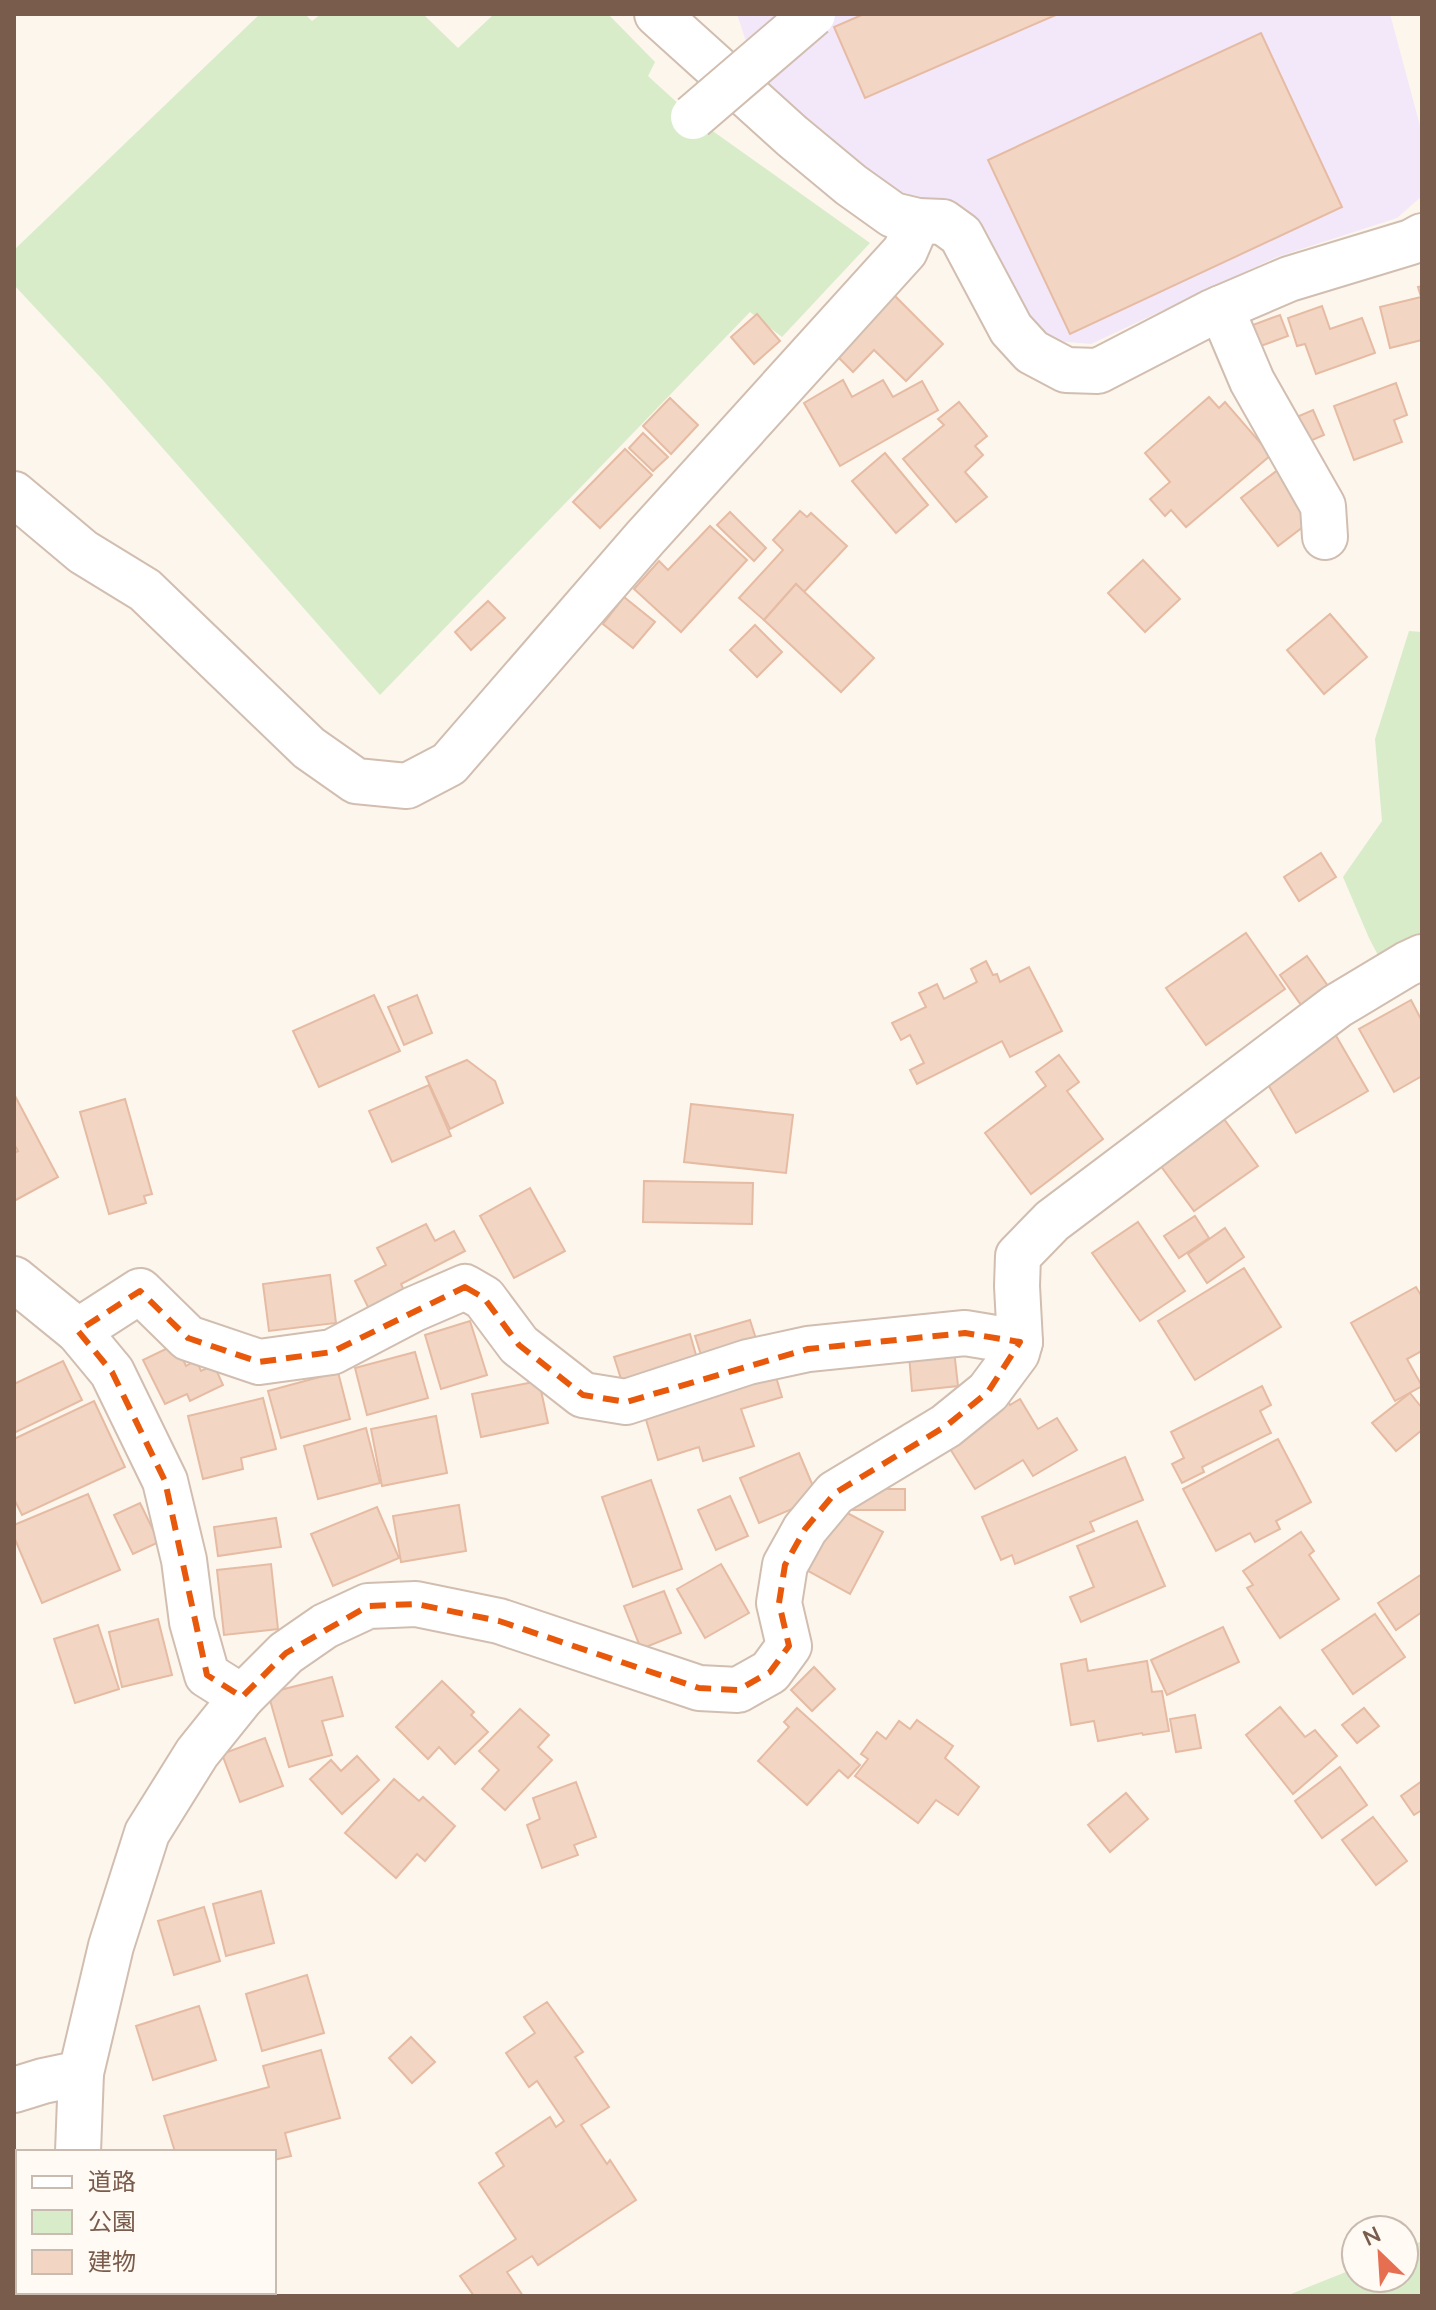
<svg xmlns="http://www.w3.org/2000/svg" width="1436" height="2310" font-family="'Nunito Sans','Noto Sans JP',sans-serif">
<rect width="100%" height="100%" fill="#fdf6ec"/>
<!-- education -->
<polygon fill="#f3e8fa" points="737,14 1390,14 1422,133 1422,196 1397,218 1277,257 1091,344 1057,341 1034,331 977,219 956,204 930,201 898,193 819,130 756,72"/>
<!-- green -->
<g fill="#d8ecc9">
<polygon points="260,14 305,14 312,21 321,14 423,14 458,48 494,14 608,14 655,62 648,76 693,117 870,243 782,337 750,312 380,695 101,378 14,285 14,250"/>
<polygon points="1409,631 1422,632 1422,936 1379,957 1369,938 1343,877 1382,821 1375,739"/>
<polygon points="1422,2241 1422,2296 1286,2296 1356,2268 1356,2278 1404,2278 1404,2249"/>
</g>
<!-- building -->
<g fill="#f3d5c3" stroke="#e6bba3" stroke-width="2">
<polygon points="864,14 1058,14 865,98 834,27"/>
<polygon points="1261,33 1342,207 1070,334 988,160"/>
<polygon points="1422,286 1422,340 1390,348 1380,307 1421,297 1418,287"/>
<polygon points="890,291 943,344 906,381 874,350 853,372 836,355"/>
<polygon points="1322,306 1330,329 1362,318 1375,353 1316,374 1305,344 1297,346 1288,318"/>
<polygon points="757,314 780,341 754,364 731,337"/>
<polygon points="1280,315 1288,336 1258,347 1250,326"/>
<polygon points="843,380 852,397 883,380 893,397 922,381 938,410 840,466 804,403"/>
<polygon points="1396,383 1407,415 1394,420 1402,442 1354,460 1334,406"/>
<polygon points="1209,397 1219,408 1225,402 1271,455 1186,527 1171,510 1165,516 1150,499 1170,482 1145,453"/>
<polygon points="670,398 698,425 671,454 643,426"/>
<polygon points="959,402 987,436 975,446 983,455 965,472 987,497 956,522 903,459 944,425 938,419"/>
<polygon points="1313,410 1324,435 1303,444 1292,419"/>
<polygon points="643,433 668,457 653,471 629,448"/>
<polygon points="625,449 652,475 600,528 573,502"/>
<polygon points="885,453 928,505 896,533 852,481"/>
<polygon points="1279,469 1316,517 1278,546 1241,498"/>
<polygon points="800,511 807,517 811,513 847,546 804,592 796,584 764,620 739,598 783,550 773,540"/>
<polygon points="730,512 766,548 754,561 717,525"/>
<polygon points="710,526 747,560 681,632 634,589 659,561 668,570"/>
<polygon points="1143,560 1180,599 1145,632 1108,593"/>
<polygon points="796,584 874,658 841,692 764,620"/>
<polygon points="624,597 655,622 633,648 603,624"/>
<polygon points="488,601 505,618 471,650 455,632"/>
<polygon points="1330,614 1367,657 1324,694 1287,650"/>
<polygon points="755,625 782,652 757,677 730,650"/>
<polygon points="1321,853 1336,877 1299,901 1284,877"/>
<polygon points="1246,933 1285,989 1206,1045 1166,988"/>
<polygon points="1307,956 1328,986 1301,1005 1280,975"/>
<polygon points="986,961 993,975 997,974 1000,982 1029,967 1062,1031 1010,1057 1002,1041 917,1084 910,1070 924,1063 910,1035 901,1040 892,1023 926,1007 919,993 937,984 944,999 977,982 971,969"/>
<polygon points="374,995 400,1051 319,1087 293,1031"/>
<polygon points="417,995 432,1033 404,1045 388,1007"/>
<polygon points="1411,1000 1422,1021 1422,1076 1394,1092 1359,1029"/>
<polygon points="1335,1034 1368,1091 1296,1133 1263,1076"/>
<polygon points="1059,1055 1079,1082 1067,1091 1103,1139 1031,1194 985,1133 1046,1086 1036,1072"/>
<polygon points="467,1060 495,1081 503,1103 450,1129 426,1077"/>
<polygon points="429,1085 451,1136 392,1162 369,1111"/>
<polygon points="14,1094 58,1177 14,1201 14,1153 18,1151 14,1144"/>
<polygon points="125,1099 152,1194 144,1196 146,1203 109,1214 80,1112"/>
<polygon points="691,1104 793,1115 786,1173 684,1162"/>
<polygon points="1224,1119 1258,1166 1194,1211 1160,1165"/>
<polygon points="644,1181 753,1183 752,1224 643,1222"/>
<polygon points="530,1188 565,1251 514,1278 480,1216"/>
<polygon points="1195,1216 1209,1238 1179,1258 1164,1236"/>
<polygon points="1138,1222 1185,1291 1140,1321 1092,1253"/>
<polygon points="426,1224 435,1241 454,1231 465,1251 401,1284 408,1299 373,1317 355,1281 386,1265 377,1248"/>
<polygon points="1225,1228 1244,1257 1207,1283 1188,1254"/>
<polygon points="1244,1268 1281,1327 1195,1380 1158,1321"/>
<polygon points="330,1275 336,1323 269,1331 263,1284"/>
<polygon points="1416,1287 1422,1297 1422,1351 1407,1359 1422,1386 1395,1401 1351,1323"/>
<polygon points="750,1320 757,1342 702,1358 695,1336"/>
<polygon points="470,1321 487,1375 441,1389 425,1335"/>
<polygon points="690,1334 698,1362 623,1385 614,1357"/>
<polygon points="176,1344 186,1366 196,1360 201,1371 214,1365 223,1385 190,1401 187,1394 165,1404 143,1360"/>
<polygon points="954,1350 958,1386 912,1391 909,1355"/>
<polygon points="415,1352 428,1398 367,1415 355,1368"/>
<polygon points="771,1360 782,1397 741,1409 754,1446 703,1461 699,1447 658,1460 641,1403"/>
<polygon points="63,1361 82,1400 14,1433 14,1384"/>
<polygon points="338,1372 350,1419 281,1438 268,1391"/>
<polygon points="539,1381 548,1423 481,1437 472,1394"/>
<polygon points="1262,1386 1271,1405 1260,1411 1271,1433 1202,1467 1204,1472 1182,1483 1172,1464 1184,1458 1171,1432"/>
<polygon points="1410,1393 1422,1408 1422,1430 1396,1451 1372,1423"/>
<polygon points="263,1398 276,1449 241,1458 243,1469 203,1479 188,1416"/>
<polygon points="1020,1399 1038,1429 1057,1418 1077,1450 1033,1476 1023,1460 975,1489 944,1439 1008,1400 1010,1405"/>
<polygon points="94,1401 125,1467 22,1515 14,1499 14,1439"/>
<polygon points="436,1416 447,1473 382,1486 371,1429"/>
<polygon points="366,1428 380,1483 318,1499 304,1446"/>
<polygon points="1278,1439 1311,1502 1276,1521 1280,1529 1255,1542 1250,1533 1216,1551 1183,1489"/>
<polygon points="799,1453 818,1498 759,1523 740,1478"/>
<polygon points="1125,1457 1143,1500 1090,1522 1094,1531 1015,1564 1012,1555 1001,1560 982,1517"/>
<polygon points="651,1480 682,1569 633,1587 602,1497"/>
<rect x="847" y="1489" width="58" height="21"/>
<polygon points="88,1494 120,1570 42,1603 14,1537 14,1525"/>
<polygon points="730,1496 748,1536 716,1550 698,1510"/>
<polygon points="140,1503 159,1542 133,1554 114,1515"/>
<polygon points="459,1505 466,1551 401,1562 393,1516"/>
<polygon points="377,1507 399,1558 333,1586 311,1534"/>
<polygon points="836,1507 883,1532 850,1594 797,1565"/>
<polygon points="276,1518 281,1547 218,1556 214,1527"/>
<polygon points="1137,1521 1165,1586 1081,1622 1070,1597 1094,1587 1077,1546"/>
<polygon points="1301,1532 1314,1551 1309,1555 1339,1599 1280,1638 1247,1588 1253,1585 1243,1571"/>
<polygon points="271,1564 278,1629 224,1635 217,1570"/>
<polygon points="721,1564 749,1613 705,1638 677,1589"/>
<polygon points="1422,1574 1422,1612 1396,1630 1378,1603"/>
<polygon points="664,1591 681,1633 641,1649 624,1606"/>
<polygon points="1375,1614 1405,1657 1353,1694 1322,1650"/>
<polygon points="158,1619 172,1675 122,1687 109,1632"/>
<polygon points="98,1625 119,1689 75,1703 54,1639"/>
<polygon points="1223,1627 1239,1662 1167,1695 1151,1660"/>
<polygon points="1086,1659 1088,1671 1147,1661 1152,1692 1162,1691 1169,1731 1143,1735 1142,1733 1098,1741 1094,1721 1071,1725 1061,1664"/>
<polygon points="814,1667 835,1689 812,1711 791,1690"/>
<polygon points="332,1677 343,1716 322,1721 332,1755 289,1767 268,1693"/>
<polygon points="442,1681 474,1712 471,1715 488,1732 455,1764 439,1747 428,1759 396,1727"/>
<polygon points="1280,1707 1305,1737 1315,1730 1337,1756 1293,1794 1246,1735"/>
<polygon points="797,1708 860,1765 848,1778 839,1770 807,1805 758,1761 789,1727 784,1722"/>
<polygon points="1364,1708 1379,1726 1357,1743 1342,1725"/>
<polygon points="520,1709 549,1735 538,1747 552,1760 505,1810 482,1789 499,1770 479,1751"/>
<polygon points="1195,1715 1201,1748 1176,1752 1170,1719"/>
<polygon points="917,1720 953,1746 945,1758 979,1787 958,1815 936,1800 918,1823 855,1776 868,1759 861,1754 877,1732 886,1739 899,1721 910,1729"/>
<polygon points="265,1738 283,1786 240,1802 222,1754"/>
<polygon points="357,1756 379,1780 342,1814 310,1779 331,1760 341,1771"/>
<polygon points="1340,1767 1367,1805 1322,1838 1295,1801"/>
<polygon points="394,1779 419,1801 423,1797 455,1826 425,1861 417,1854 396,1878 345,1833"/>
<polygon points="1422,1781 1422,1810 1414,1815 1401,1796"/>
<polygon points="576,1782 596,1837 574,1845 578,1855 542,1868 527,1825 540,1819 533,1798"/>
<polygon points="1126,1793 1148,1819 1110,1852 1088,1825"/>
<polygon points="1373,1817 1407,1861 1376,1885 1342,1840"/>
<polygon points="261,1891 274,1943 226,1956 213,1904"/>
<polygon points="204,1907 220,1961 174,1975 158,1921"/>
<polygon points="307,1975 324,2033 262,2051 246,1994"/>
<polygon points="547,2002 583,2052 575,2057 609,2107 581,2125 607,2164 610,2160 636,2200 538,2265 532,2256 507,2272 523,2296 474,2296 460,2276 516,2239 479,2183 504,2166 496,2153 550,2117 556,2127 564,2121 537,2081 529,2087 506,2053 535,2033 524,2017"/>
<polygon points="199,2006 216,2060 153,2080 136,2026"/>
<polygon points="411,2037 435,2062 412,2083 389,2058"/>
<polygon points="321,2050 340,2118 285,2133 291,2156 274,2160 274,2152 175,2152 164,2116 269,2087 263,2066"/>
</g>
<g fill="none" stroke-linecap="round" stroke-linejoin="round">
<!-- minor casing -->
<g stroke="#d1beb0" stroke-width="48">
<g id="minor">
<polyline points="657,14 792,136 851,185 893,215 918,221 943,222 961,235 1011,329 1032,352 1066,370 1098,371 1212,312 1289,279 1411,242 1422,236"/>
<polyline points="1221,308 1252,381 1323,506 1325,537"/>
<polyline points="14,494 83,552 145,590 309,748 356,781 407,786 449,764 645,538 905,251 918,221"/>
<polyline points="14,1279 78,1331 112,1372 165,1481 184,1560 192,1622 207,1675 242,1697"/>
<polyline points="78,1331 140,1291 188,1338 259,1362 332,1352 414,1309 465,1287 484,1298 519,1345 583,1395 626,1402 748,1362 808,1349 965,1333 1020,1342 1017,1286 1018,1256 1052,1221 1337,1006 1407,964 1422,957"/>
<polyline points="14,2090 43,2081 81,2073 111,1946 147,1833 197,1753 242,1697 286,1653 325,1626 368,1606 416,1604 499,1621 699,1688 738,1690 770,1672 789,1646 779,1603 785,1565 805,1529 835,1493 946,1426 988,1392 1017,1353 1020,1342"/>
<polyline points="78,2152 81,2073"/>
<polyline points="98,2292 100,2296"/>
</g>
</g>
<!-- minor -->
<use href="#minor" stroke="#fff" stroke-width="44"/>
<!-- minor-bridge casing -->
<g stroke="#d1beb0" stroke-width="48" stroke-linecap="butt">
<polyline id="minor-bridge" points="693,117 813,14"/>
</g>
<!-- minor-bridge -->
<use href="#minor-bridge" stroke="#fff" stroke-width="44"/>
</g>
<!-- marked area -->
<path fill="none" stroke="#e8590c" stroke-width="6" stroke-dasharray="16 10" stroke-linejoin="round" d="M465,1287l19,11 35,47 64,50 43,7 182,-53 157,-16 55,9 -32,50 -42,34 -111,67 -30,36 -20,36 -6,38 10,43 -19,26 -32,18 -39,-2 -200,-67 -83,-17 -48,2 -82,47 -44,44 -35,-22 -42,-194 -53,-109 -34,-41 62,-40 48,47 71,24 73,-10z"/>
<!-- border -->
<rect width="1436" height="2310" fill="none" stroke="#7a5c4d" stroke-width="32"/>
<!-- legend -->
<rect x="16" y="2150" width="260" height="144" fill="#fffaf3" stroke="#cabbb1" stroke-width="2"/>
<rect x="32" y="2176" width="40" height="12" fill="#ffffff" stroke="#cabbb1" stroke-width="2"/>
<text x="88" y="2190" font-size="24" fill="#7a5c4d">道路</text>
<rect x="32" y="2210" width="40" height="24" fill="#d8ecc9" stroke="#cabbb1" stroke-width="2"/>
<text x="88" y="2230" font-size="24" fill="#7a5c4d">公園</text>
<rect x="32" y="2250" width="40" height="24" fill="#f3d5c3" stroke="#cabbb1" stroke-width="2"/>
<text x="88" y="2270" font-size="24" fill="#7a5c4d">建物</text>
<!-- north arrow -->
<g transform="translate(1380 2254) rotate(335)"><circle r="38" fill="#fffaf3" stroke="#cabbb1" stroke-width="2"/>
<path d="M0-6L14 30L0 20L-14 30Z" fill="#e76f51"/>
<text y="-12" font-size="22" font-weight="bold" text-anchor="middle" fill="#7a5c4d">N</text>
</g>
</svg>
